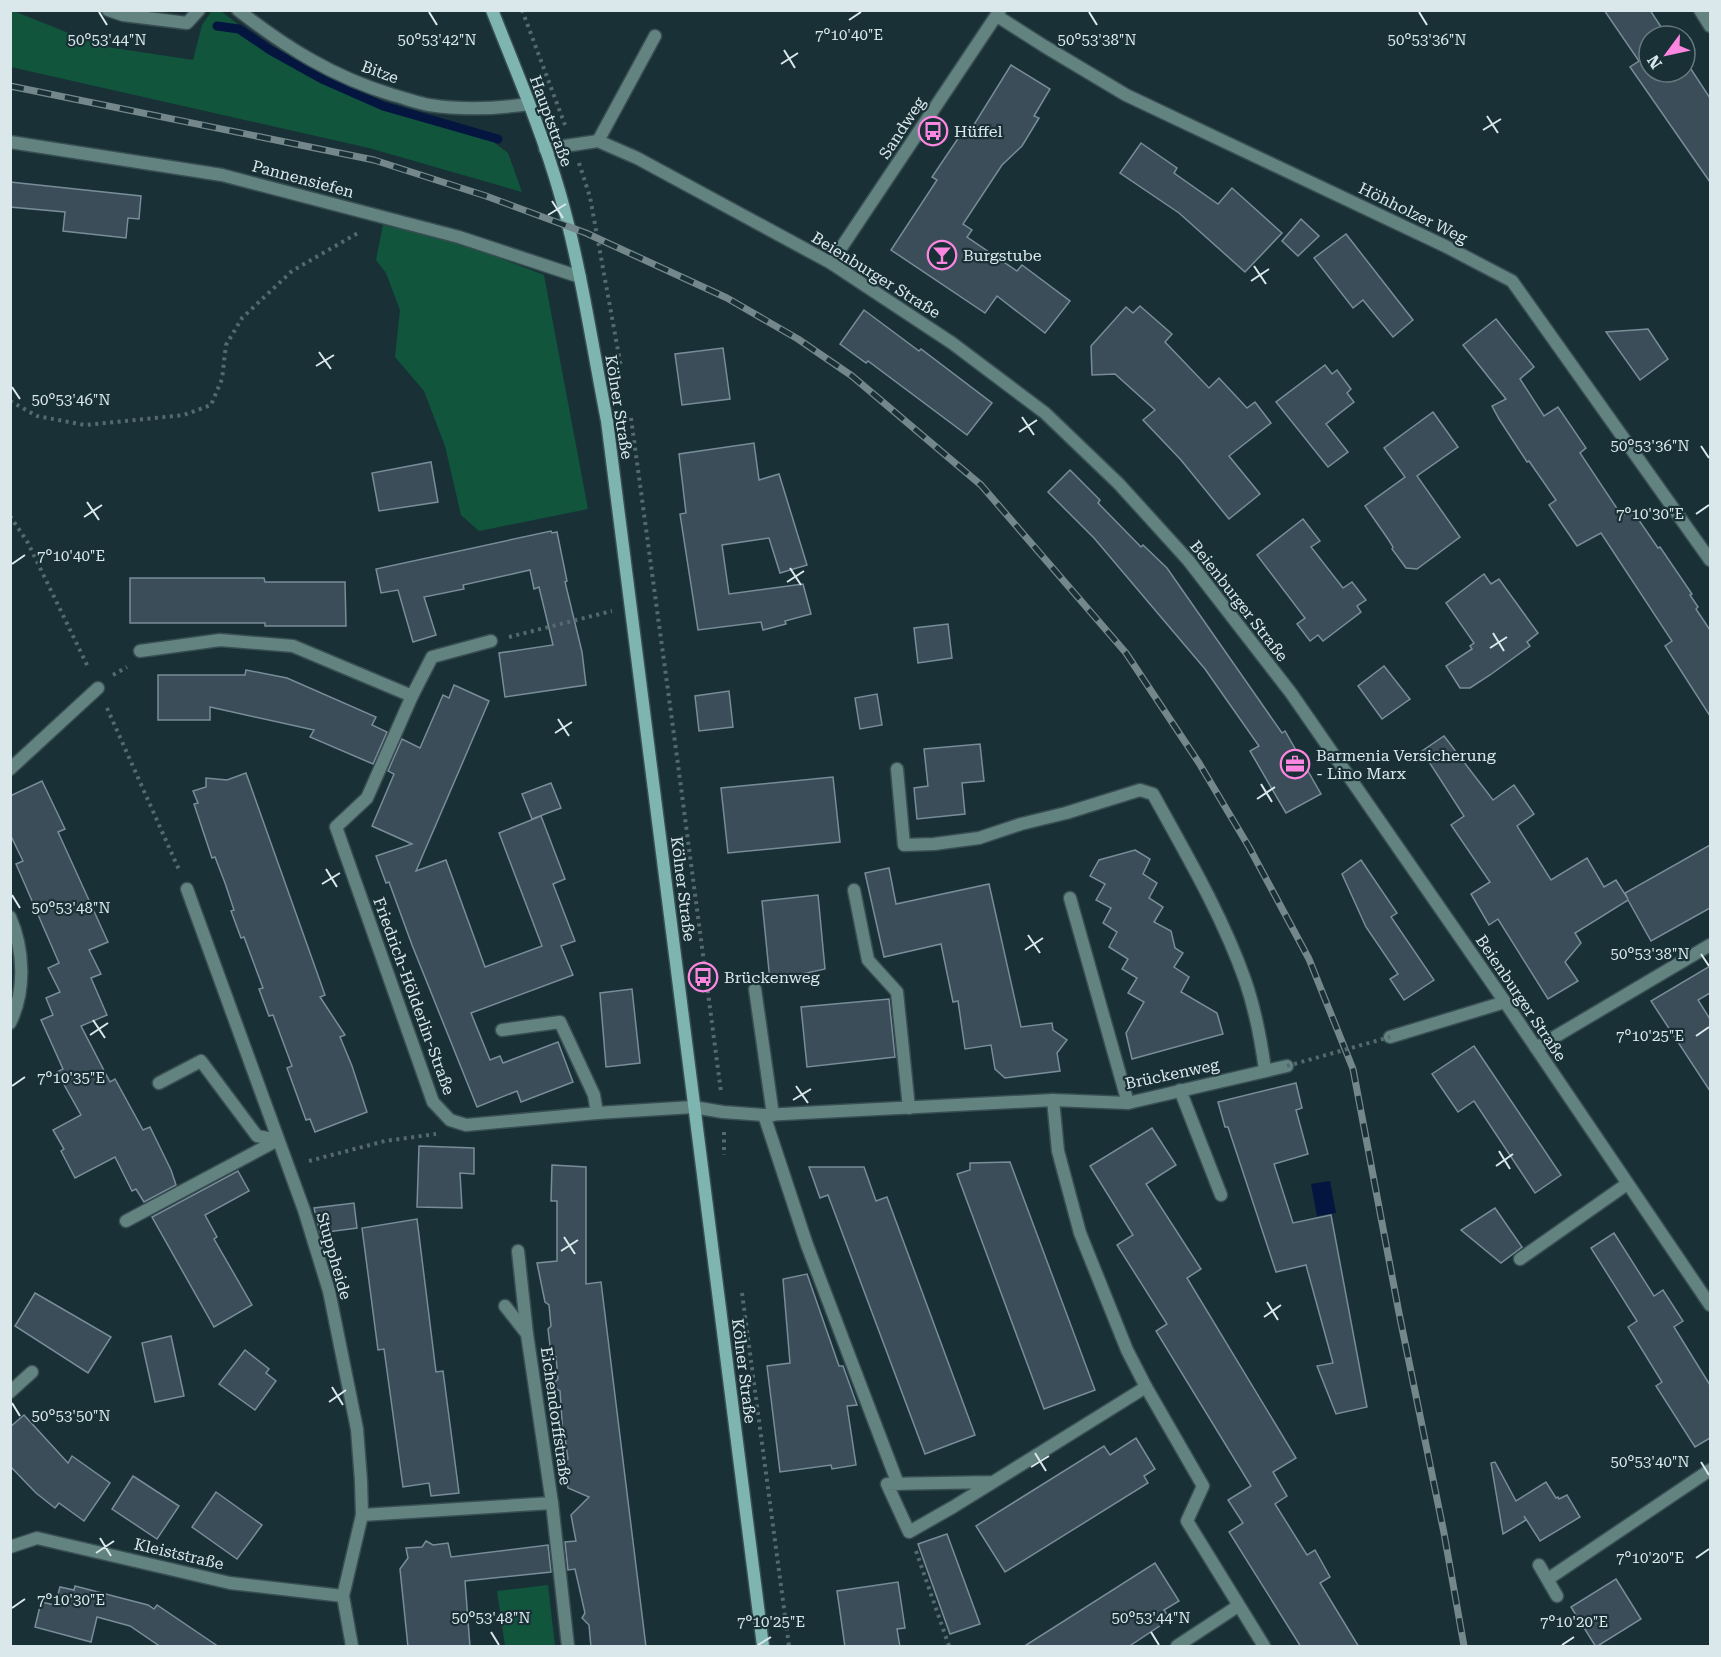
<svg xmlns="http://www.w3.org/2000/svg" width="1721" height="1657" font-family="'Roboto Serif',serif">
<rect width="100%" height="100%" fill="#193136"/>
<!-- green -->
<g fill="#10553c">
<polygon points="11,10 101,46 193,60 202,25 211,12 221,11 253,36 303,69 383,104 459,124 458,131 492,141 508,153 522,192 369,148 11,67"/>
<polygon points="383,225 457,242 544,275 588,509 479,531 461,515 445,446 424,391 395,357 400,310 386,273 376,260"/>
<polygon points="548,1585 555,1646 505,1646 497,1591"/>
</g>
<!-- water -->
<polygon fill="#041640" points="1330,1181 1336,1213 1317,1216 1311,1184"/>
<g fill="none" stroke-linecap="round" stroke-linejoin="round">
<!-- stream -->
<polyline stroke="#041640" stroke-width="9" points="217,26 239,29 270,50 324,80 383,106 498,139"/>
</g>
<!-- building -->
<g fill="#3a4d59" stroke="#788c99" stroke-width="1.5">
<polygon points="1604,10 1650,10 1667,36 1649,36 1649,72 1685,72 1685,60 1710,98 1710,182 1630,67 1639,61"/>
<polygon points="1011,65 1050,89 1034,116 1039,118 1022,146 1002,165 963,224 972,230 967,237 1017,271 1022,265 1070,301 1045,333 997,296 985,313 891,250 937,180 932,177 959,137 961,138 969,126 972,128"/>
<polygon points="1141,143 1177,168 1174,173 1218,204 1232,188 1282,233 1245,272 1179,213 1120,173"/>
<polygon points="10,182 141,196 139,219 128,218 126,238 63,231 65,212 10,207"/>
<polygon points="1301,219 1319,236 1298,256 1282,241"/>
<polygon points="1346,234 1413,320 1393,337 1363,300 1353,308 1314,258"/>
<polygon points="1140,306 1172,334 1165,342 1209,388 1219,378 1247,408 1255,402 1271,423 1229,456 1260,494 1229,519 1181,460 1143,420 1155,410 1115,374 1092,375 1091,346 1126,307 1133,313"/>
<polygon points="864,310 919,351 921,349 992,403 967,435 868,361 866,363 840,344"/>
<polygon points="1496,319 1534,367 1520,379 1544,416 1558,407 1586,448 1580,453 1622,516 1632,510 1658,548 1660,547 1692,594 1690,595 1698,607 1696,609 1710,630 1710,716 1665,646 1672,641 1601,533 1577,546 1549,505 1556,500 1529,461 1527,462 1499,419 1492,406 1506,399 1463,345"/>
<polygon points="1648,329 1668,359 1640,380 1606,332"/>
<polygon points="723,348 730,399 682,405 675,354"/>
<polygon points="1325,365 1332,374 1337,370 1351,389 1347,393 1354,402 1326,424 1348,452 1328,467 1276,402"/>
<polygon points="1433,412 1458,447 1417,476 1460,537 1417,569 1406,568 1392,549 1393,547 1388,539 1365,506 1405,477 1384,448"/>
<polygon points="754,443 759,480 779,474 807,565 780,573 769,538 722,545 729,594 803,584 811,614 785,621 786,624 763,630 761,622 698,630 680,514 686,513 679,454"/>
<polygon points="431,462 438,502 379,511 372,473"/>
<polygon points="1070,470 1100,500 1098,503 1141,547 1143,545 1167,568 1282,733 1285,731 1321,794 1286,813 1250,751 1259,746 1205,669 1094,538 1048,492"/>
<polygon points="1303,519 1320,541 1311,547 1343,588 1352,582 1366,600 1357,606 1361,612 1323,641 1318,635 1310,641 1297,624 1305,618 1257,555"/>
<polygon points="551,531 552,533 557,532 567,581 565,582 582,652 586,685 505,697 499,653 553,645 539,587 534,589 530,570 463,585 464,589 424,597 436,635 413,642 398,590 381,593 376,569"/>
<polygon points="1484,574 1491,584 1499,579 1538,633 1527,642 1530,646 1490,675 1470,688 1460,688 1446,666 1472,649 1470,646 1474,643 1446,603"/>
<polygon points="130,578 264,578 265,582 345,582 346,626 265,626 265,623 130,623"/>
<polygon points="948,624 952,658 918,663 914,628"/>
<polygon points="1384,666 1410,699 1382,719 1358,686"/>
<polygon points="246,670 287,678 376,717 372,725 387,732 373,764 310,737 314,730 210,707 210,720 158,720 158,675 245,675"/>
<polygon points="454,685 489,701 416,871 446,860 485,967 542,946 499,833 541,816 565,879 553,884 575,941 561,946 573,975 471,1013 490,1060 500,1056 503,1063 558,1042 573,1082 521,1102 517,1091 477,1107 412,945 389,882 386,883 376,856 412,844 372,826 394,774 388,771 402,739 420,748 443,695 449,698"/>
<polygon points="729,691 733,727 699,731 695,696"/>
<polygon points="877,694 882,725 860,729 855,698"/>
<polygon points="1444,736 1493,800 1514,785 1534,814 1517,826 1551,880 1587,858 1604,887 1616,880 1628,899 1625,893 1710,845 1710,908 1651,941 1628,900 1575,933 1581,943 1565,962 1578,981 1548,999 1498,919 1489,925 1471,894 1490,882 1451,825 1464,816 1422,751"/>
<polygon points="980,744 984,781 962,783 965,814 917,819 914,788 928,786 924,749"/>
<polygon points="246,773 325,995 320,997 345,1035 340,1037 352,1066 367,1112 315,1132 310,1119 306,1120 287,1068 292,1066 273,1015 269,1016 259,989 263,988 244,937 241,938 231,911 234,910 225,883 215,857 212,858 194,804 198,803 193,791 206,787 206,778 227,780"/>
<polygon points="833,777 840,842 728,853 721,788"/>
<polygon points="42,781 65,829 58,832 108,942 89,950 101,974 91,978 107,1015 81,1026 110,1082 115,1079 143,1130 150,1127 171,1170 176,1185 144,1202 136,1189 132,1191 115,1157 75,1178 61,1151 64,1149 53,1130 81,1115 57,1072 63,1069 41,1020 53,1015 46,998 60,992 48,968 59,963 16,864 23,861 10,834 10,796"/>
<polygon points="551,783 561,808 532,819 522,794"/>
<polygon points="1135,850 1150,859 1143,874 1157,883 1149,898 1163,907 1154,922 1171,931 1175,948 1183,953 1174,967 1189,977 1181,992 1217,1013 1223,1034 1132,1059 1126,1033 1144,1002 1128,993 1137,978 1122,969 1128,959 1109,947 1117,932 1103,923 1111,908 1096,900 1105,884 1090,876 1099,860"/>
<polygon points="1361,860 1397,913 1391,917 1434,980 1404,1000 1390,979 1398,974 1366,927 1342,874"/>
<polygon points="889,868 896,904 989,884 1021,1027 1052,1023 1053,1030 1067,1040 1057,1053 1060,1071 1005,1078 995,1069 991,1045 965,1049 958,1001 953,1002 941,944 884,957 865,873"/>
<polygon points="818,895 825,969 770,981 762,901"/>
<polygon points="1710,966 1710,993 1698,1000 1710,1019 1710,1091 1651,1001"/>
<polygon points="632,989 640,1063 606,1067 600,993"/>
<polygon points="889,999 895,1057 807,1067 801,1007"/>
<polygon points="1474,1046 1561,1175 1535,1193 1474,1101 1458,1112 1432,1074"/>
<polygon points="1296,1083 1302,1108 1296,1110 1308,1154 1274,1164 1293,1223 1331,1215 1367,1407 1336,1414 1317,1366 1333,1363 1306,1265 1276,1272 1228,1127 1225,1127 1218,1102"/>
<polygon points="1152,1128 1176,1165 1146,1184 1201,1269 1187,1278 1296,1458 1273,1472 1287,1496 1275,1504 1307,1555 1315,1550 1330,1577 1320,1583 1359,1647 1301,1647 1229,1532 1243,1523 1228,1500 1251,1486 1156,1331 1167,1324 1117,1245 1133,1235 1090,1166"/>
<polygon points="419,1146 474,1148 474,1174 460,1173 462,1208 417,1207"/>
<polygon points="1010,1162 1095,1390 1044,1409 957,1174 970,1170 970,1163"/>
<polygon points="552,1165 586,1167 586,1284 601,1282 646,1647 591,1647 589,1625 582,1618 585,1613 575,1569 568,1570 565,1542 576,1541 571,1515 589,1497 568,1488 564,1463 568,1459 565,1437 563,1436 560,1391 551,1386 558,1379 556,1357 551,1354 548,1329 551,1326 549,1305 545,1302 537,1263 557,1261 557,1201 551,1201"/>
<polygon points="809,1167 864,1167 876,1201 887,1197 975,1435 925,1454 828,1195 820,1198"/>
<polygon points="238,1171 249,1191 205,1215 217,1237 214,1239 252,1305 214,1327 152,1217"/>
<polygon points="354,1203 357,1228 320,1233 314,1208"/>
<polygon points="1495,1208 1522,1247 1501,1263 1461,1230"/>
<polygon points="417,1219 436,1372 443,1371 459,1493 431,1496 429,1483 403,1487 384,1349 378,1350 362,1228"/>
<polygon points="1614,1233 1654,1296 1663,1290 1683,1321 1674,1327 1710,1385 1710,1438 1695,1447 1656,1386 1662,1382 1628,1327 1637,1321 1591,1248"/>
<polygon points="807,1274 839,1366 843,1366 857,1405 847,1406 856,1465 832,1469 831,1465 780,1472 767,1366 790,1363 783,1279"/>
<polygon points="35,1293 111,1337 88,1373 15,1326"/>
<polygon points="171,1336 184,1396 155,1402 142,1343"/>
<polygon points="245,1350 269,1369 266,1373 276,1381 255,1410 219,1384"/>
<polygon points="24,1415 68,1463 72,1456 110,1483 84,1521 59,1503 55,1508 36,1493 10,1466 10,1427"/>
<polygon points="1136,1438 1155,1469 1144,1476 1148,1483 1005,1572 976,1526 1104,1446 1110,1455"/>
<polygon points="1495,1462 1516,1501 1546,1482 1556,1498 1558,1497 1559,1499 1567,1495 1580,1517 1540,1541 1524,1516 1526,1520 1503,1534 1491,1463"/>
<polygon points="133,1476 179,1506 157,1539 112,1509"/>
<polygon points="216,1492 262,1525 237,1559 192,1527"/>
<polygon points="947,1534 980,1624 950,1634 918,1544"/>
<polygon points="426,1541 433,1545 448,1543 451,1557 548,1545 551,1572 465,1581 470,1647 408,1647 400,1569 408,1558 406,1548 422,1547"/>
<polygon points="1155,1563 1179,1601 1164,1610 1170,1619 1128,1647 1023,1647"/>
<polygon points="1616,1579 1641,1619 1596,1647 1571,1607"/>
<polygon points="898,1582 905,1628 897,1629 900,1647 845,1647 837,1591"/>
<polygon points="75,1586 148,1605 154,1609 157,1605 219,1647 161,1647 130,1626 97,1617 91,1642 35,1627 41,1602 55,1605 60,1587 74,1590"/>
</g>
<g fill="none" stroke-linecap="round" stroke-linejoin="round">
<!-- service casing -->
<g stroke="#384e53" stroke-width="15">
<g id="service">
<polyline points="108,10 123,15 187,23 199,10"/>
<polyline points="598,141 655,36"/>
<polyline points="10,769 98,688"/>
<path d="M897,769l7,76 30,-1 45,-6 42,-14 45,-11 74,-23 13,4c33,60 69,121 92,186 10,29 16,60 20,90"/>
<polyline points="854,890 868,960 897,992 909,1108"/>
<polyline points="1070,898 1128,1103"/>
<polyline points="755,989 773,1115"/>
<polyline points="502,1030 560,1022 594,1095 597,1113"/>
<polyline points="1390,1037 1505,1002"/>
<polyline points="159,1083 201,1061 257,1136 278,1140"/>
<polyline points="1180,1090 1221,1195"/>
<polyline points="764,1115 807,1245 898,1484"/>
<polyline points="126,1221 278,1140"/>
<polyline points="518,1251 527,1334"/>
<polyline points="1520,1259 1627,1184"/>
<polyline points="10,1392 32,1372"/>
<polyline points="1539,1565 1557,1596"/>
<polyline points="1548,1579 1710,1470"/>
</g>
</g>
<!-- minor casing -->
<g stroke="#384e53" stroke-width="15">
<g id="minor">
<path d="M238,10c49,38 95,67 155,85 12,3 24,8 36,10 33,5 66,4 100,-1"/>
<polyline points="1700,10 1710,26"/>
<polyline points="997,16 1044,46 1126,95 1445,246 1512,281 1710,560"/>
<polyline points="10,142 222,175 459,237 580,277"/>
<polyline points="545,149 598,141 637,158 831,263 952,343 1045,413 1119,484 1188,560 1291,693 1505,1002 1710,1305"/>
<polyline points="831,263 1000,10"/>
<polyline points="140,651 220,640 293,646 412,696 432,657 491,641"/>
<polyline points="412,696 367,798 336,827 433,1102 450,1120 466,1125 597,1113 693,1107 723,1112 764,1115 1053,1100 1128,1103 1287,1066"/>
<polyline points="187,889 304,1210 329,1291 357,1429 361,1481 362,1515 343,1596 352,1646"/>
<path d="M10,917c14,32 16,74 0,106"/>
<polyline points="1536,1048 1710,945"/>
<polyline points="1053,1100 1058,1151 1080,1233 1127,1350 1146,1387 1203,1486 1187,1521 1264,1646"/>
<polyline points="505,1306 527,1334 552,1503"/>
<polyline points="992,1482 887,1484 909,1532 953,1507 1146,1387"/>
<polyline points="362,1515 552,1503 568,1646"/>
<polyline points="10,1547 37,1538 230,1583 343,1596"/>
<polyline points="1177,1646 1238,1606"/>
</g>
</g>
<!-- secondary casing -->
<g stroke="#384e53" stroke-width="15">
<path id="secondary" d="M492,10c24,61 50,121 68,184 21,74 32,151 47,227l156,1225"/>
</g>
<!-- path -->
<g stroke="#556a6f" stroke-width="4" stroke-dasharray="3 4.5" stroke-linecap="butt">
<polyline points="522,10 565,125"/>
<polyline points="579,163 590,197 621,367"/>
<polyline points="10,401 37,416 85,425 184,415 211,405 222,379 226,345 242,318 292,271 358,233"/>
<polyline points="631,418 677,757 721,1092"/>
<polyline points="10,516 28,543 89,669"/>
<polyline points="509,637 612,611"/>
<polyline points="113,675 127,667"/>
<polyline points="107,708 180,872"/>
<polyline points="724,1132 724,1155"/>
<polyline points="309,1161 385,1141 436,1134"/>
<polyline points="742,1293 789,1646"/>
<polyline points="916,1551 949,1646"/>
</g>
<!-- service -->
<use href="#service" stroke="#628380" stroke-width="12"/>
<!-- minor -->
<use href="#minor" stroke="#628380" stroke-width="12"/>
<!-- secondary -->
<use href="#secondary" stroke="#7fb5b0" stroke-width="12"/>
<!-- rail casing -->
<g stroke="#74878b" stroke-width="7">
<polyline id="rail" points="10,86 374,160 486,196 586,233 727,298 798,339 852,376 981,485 1126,653 1199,763 1249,847 1309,959 1353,1069 1399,1313 1444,1533 1464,1646"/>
</g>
<!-- rail -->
<use href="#rail" stroke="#193136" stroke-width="4.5" stroke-dasharray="14" stroke-linecap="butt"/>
<!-- path-bridge -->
<polyline stroke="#556a6f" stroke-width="4" stroke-dasharray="3 4.5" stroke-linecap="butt" points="1287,1066 1390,1037"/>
</g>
<!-- ticks -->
<path fill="none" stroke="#dae8eb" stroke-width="2" d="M99,12l8,13M429,12l8,13M1089,12l8,13M1419,12l8,13M849,20l12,-8M784,50l11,18M781,64l17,-11M1487,116l11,17M1483,130l18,-11M552,201l11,17M548,215l18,-11M1254,266l12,18M1251,281l18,-12M319,352l12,17M316,366l18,-11M12,387l8,12M1022,417l12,18M1019,432l18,-12M1701,446l8,12M87,502l12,18M1696,514l13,-9M84,517l18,-12M12,564l13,-9M790,568l11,17M787,582l17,-11M1493,633l11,18M1490,648l17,-11M558,719l11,17M555,733l17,-11M1261,784l11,18M1257,799l18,-12M326,869l11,18M322,884l18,-11M12,895l8,13M1028,935l12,18M1025,950l18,-12M1701,954l8,12M93,1020l12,18M90,1035l18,-12M1696,1036l13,-9M12,1086l13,-9M796,1086l12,17M793,1100l18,-11M1499,1151l11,18M1496,1166l17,-12M564,1237l11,17M561,1251l17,-11M1267,1302l11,18M1264,1317l17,-12M332,1387l11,18M329,1402l17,-12M12,1403l8,13M1035,1453l11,18M1701,1462l8,13M1031,1467l18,-11M100,1538l11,18M96,1553l18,-12M1696,1558l13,-9M12,1608l13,-9M491,1632l8,13M1151,1632l8,13M758,1645l13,-8M1562,1645l12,-8"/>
<!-- icons -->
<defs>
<g id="bus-ring" transform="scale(1.5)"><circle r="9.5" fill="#193136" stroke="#fd86e1" stroke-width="1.5"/><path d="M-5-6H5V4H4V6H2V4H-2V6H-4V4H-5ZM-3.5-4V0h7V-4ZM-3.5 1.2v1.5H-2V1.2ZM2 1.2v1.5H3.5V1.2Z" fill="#fd86e1"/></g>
<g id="bar-ring" transform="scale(1.5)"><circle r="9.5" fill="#193136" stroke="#fd86e1" stroke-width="1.5"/><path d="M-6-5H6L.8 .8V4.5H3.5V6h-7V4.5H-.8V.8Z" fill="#fd86e1"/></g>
<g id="office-ring" transform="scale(1.5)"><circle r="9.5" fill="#193136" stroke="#fd86e1" stroke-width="1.5"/><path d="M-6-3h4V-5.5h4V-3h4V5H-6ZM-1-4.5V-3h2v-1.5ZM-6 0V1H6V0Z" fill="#fd86e1"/></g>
</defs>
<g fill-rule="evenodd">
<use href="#bus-ring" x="933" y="131"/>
<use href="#bar-ring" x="942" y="255"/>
<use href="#office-ring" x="1295" y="764"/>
<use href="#bus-ring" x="703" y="977"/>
</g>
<g text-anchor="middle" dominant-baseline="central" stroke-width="4.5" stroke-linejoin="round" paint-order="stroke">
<!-- street labels -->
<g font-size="16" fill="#dae8eb" stroke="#193136">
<text transform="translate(380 72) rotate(20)">Bitze</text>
<text transform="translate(551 121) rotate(70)">Hauptstraße</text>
<text transform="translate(902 128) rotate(-57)">Sandweg</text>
<text transform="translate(303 179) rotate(15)">Pannensiefen</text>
<text transform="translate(1413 213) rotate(26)">Höhholzer Weg</text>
<text transform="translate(876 275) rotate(32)">Beienburger Straße</text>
<text transform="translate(619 407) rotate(81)">Kölner Straße</text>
<text transform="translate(1239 601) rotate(52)">Beienburger Straße</text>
<text transform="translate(683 889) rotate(83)">Kölner Straße</text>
<text transform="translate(414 996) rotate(70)">Friedrich-Hölderlin-Straße</text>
<text transform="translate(1521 998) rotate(56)">Beienburger Straße</text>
<text transform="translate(1172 1074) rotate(-12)">Brückenweg</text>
<text transform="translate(334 1256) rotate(74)">Stuppheide</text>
<text transform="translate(744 1371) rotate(83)">Kölner Straße</text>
<text transform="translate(556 1416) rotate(82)">Eichendorffstraße</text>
<text transform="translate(179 1554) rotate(13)">Kleiststraße</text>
</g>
<!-- poi labels -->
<g font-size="16" fill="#dae8eb" stroke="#193136" text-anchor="start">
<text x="954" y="131">Hüffel</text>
<text x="963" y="255">Burgstube</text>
<text x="1316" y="755">Barmenia Versicherung<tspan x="1316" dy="18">- Lino Marx</tspan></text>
<text x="724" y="977">Brückenweg</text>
</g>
</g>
<g font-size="15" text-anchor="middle" fill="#dae8eb" stroke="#193136" stroke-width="4.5" stroke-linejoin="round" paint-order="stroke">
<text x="849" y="40">7°10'40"E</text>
<text x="107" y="45">50°53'44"N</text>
<text x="437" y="45">50°53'42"N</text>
<text x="1097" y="45">50°53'38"N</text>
<text x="1427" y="45">50°53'36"N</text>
<text x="71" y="405">50°53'46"N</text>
<text x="1650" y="451">50°53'36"N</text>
<text x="1650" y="519">7°10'30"E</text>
<text x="71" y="561">7°10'40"E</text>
<text x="71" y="913">50°53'48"N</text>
<text x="1650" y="959">50°53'38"N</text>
<text x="1650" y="1041">7°10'25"E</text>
<text x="71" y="1083">7°10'35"E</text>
<text x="71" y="1421">50°53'50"N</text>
<text x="1650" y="1467">50°53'40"N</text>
<text x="1650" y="1563">7°10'20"E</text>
<text x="71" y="1605">7°10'30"E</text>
<text x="491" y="1623">50°53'48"N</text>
<text x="1151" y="1623">50°53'44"N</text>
<text x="771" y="1627">7°10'25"E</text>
<text x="1574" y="1627">7°10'20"E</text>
</g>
<!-- border -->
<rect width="1721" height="1657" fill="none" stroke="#dae8eb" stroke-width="24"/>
<!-- north arrow -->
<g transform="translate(1667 54) rotate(237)"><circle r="28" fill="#193136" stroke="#667a7e" stroke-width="1.5"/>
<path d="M0-4.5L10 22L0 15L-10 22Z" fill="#fd86e1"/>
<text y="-9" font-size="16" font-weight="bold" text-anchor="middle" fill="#dae8eb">N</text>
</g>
</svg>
